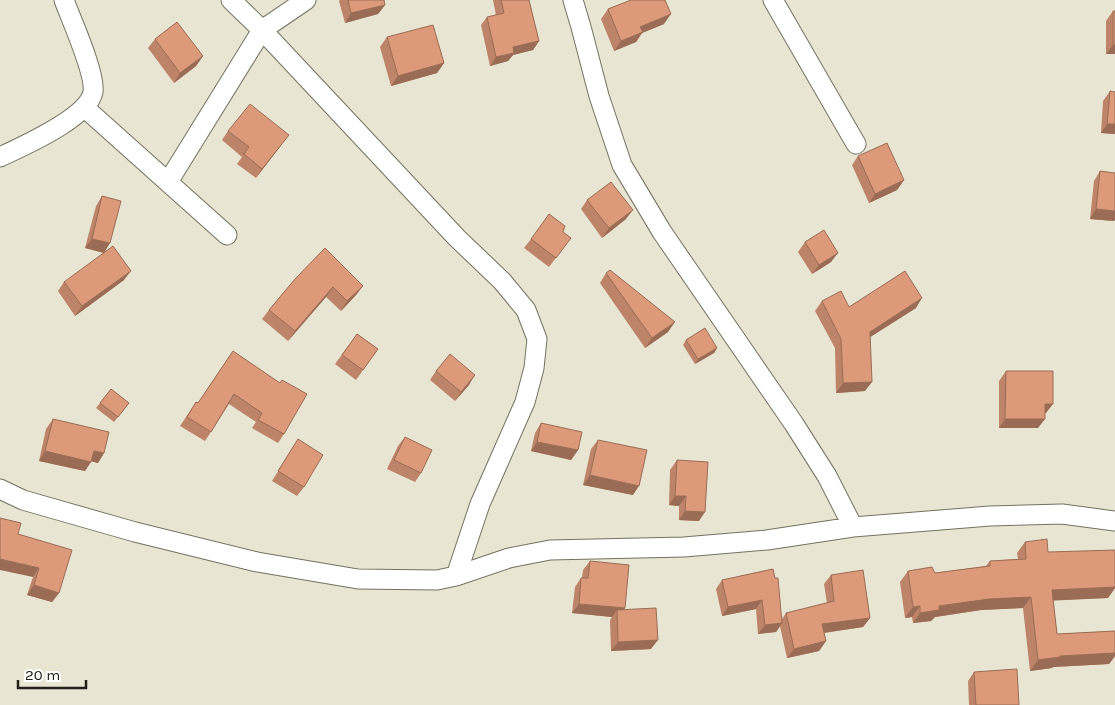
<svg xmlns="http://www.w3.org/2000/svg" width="1115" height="705" font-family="Karla,sans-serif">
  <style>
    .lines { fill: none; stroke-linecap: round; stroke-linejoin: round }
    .street-casing { stroke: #757160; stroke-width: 21 }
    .street { stroke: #fff; stroke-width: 19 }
    .wall { fill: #bd8469 }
    .shaded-wall { fill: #9a6c55 }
    .building { fill: #dc9a7a; stroke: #9a6c55 }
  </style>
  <rect width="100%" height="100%" fill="#e9e5d3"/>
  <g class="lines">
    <g class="street-casing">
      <path id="street" d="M231 0 262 30 457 238 502 281 526 310 537 339 534 368 525 402 480 504 456 576
        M573 0 581 27 599 96 622 165 662 232 794 424 827 476 853 527
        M773 0 856 144
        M85 108 227 235
        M0 157C23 146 88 118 93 92 96 74 71 19 64 0
        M168 182 262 30 306 0
        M0 489 23 500 135 532 257 562 358 579 437 580 456 576 509 558 550 550 684 547 767 540 853 527 990 516 1062 514 1115 521"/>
    </g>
    <use href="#street" class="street"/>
  </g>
  <path class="wall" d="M340 0H384L385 5 378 14 345 23 339 1Z
    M493 0H529L539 41 533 50 513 55 508 61 490 66 481 25 487 17 496 15Z
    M608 9 664 24 642 33 636 42 614 51 601 19Z
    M1113 11 1115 54H1106V21Z
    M387 37 444 63 437 73 391 86 380 47Z
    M155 39 203 56 196 66 174 83 148 48Z
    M1110 91 1115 92V134L1101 133 1103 101Z
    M228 131 282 144 256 178 237 164 242 157 222 140Z
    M858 156 904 180 897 190 869 203 852 165Z
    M1100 171 1114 221 1090 219 1094 181Z
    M102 196 104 253 85 248 96 206Z
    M587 200 626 219 602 238 581 209Z
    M563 232 571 238 549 267 524 248 531 239Z
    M805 242 831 262 812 274 798 252Z
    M606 273 668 332 645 348 600 283Z
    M295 279 363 286 356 295 341 311 326 297 288 341 262 319 269 310Z
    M124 280 75 316 58 291 64 282Z
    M822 301 849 307 916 308 870 337 865 391 836 393 835 348 815 311Z
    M357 334 378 349 356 380 335 364Z
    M686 340 717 348 714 353 695 364 683 345Z
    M233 351 284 434 278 443 252 428 256 422 229 404 205 441 180 426 196 402 198 403Z
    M436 371 469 385 455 401 430 380Z
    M1006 371 1046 413H1045L1038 428H999V381Z
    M111 389 129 403 114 422 96 408Z
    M53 419 104 453 98 463 91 461 85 471 39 461 46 429Z
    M541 423 578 450 571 460 531 451 535 433Z
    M405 437 421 473 415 482 387 469 398 446Z
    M298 439 304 487 297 496 272 481Z
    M598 440 633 495 583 485 591 449Z
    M677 460 699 521 679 520V506L669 505 670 470Z
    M18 534 59 593 52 602 27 595 33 577Z
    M1025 542 1048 552 1115 563V588L1108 598 1053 600 1057 634 1115 631V656L1109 664 1053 667 1052 668 1030 671 1023 608 981 610 935 617 931 621 913 623 912 617 905 618 900 582 908 571 935 573 986 566 990 561 1018 559 1017 553Z
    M590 561 625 608 623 610 651 649 611 651 610 620 612 617 572 613 575 587 581 578H582L583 570Z
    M773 569 782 619 786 613 827 603 824 584 831 575 870 618 863 627 824 633 826 641 819 651 787 658 780 626 776 632 758 634 756 609 722 616 716 589 722 580Z
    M974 672 1019 705H969L968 681Z"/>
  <path class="shaded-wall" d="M385 5 378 14 345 23 351 13Z
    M671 14 664 24 642 33 636 42 614 51 621 41 640 27Z
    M539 41 533 50 513 55 508 61 490 66 496 57 513 47Z
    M1113 45H1115V54H1106Z
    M203 56 196 66 174 83 180 73Z
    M444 63 437 73 391 86 398 76Z
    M1107 124H1115V134L1101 133Z
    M289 135 282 144 256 178 262 169Z
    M904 180 897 190 869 203 875 194Z
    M1096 209 1115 211V220L1114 221 1090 219Z
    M633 210 626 219 602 238 609 228Z
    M92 239 110 243 104 253 85 248Z
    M838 253 831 262 812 274 819 265Z
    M131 271 124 280 75 316 82 306Z
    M363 286 356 295 341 311 347 301Z
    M333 287 326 297 288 341 295 331Z
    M922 298 916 308 864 341 870 332Z
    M675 322 668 332 645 348 652 338Z
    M717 348 714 353 695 364 698 359Z
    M475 375 469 385 455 401 461 392Z
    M872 382 865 391 836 393 843 383Z
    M1045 404H1053L1046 413H1038Z
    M1005 419H1045L1038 428H999Z
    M537 442 578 450 571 460 531 451Z
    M45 451 91 462 85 471 39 461Z
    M94 451 104 453 98 463 87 460Z
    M590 475 639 486 633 495 583 485Z
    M675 496H686L679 506 669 505Z
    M685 511 705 512 699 521 679 520Z
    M0 559 39 568 33 577 0 570Z
    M34 585 59 593 52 602 27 595Z
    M1115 587V588L1108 598 1045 601 1052 590Z
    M1031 597 1023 608 981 610 935 617 931 621 913 623 920 613 939 606 989 599Z
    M762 600 756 609 722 616 728 607Z
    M579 604 625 608 618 618 617 610 612 617 572 613Z
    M920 606 912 617 905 618 913 607Z
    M870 618 863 627 815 634 822 624Z
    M782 623 776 632 758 634 765 625Z
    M658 640 651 649 611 651 618 642Z
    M826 641 819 651 787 658 794 649Z
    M1115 653V656L1109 664 1053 667 1052 668 1030 671 1038 660 1060 656Z"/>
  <path class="building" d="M348 0H384L385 5 351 13Z
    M501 0H529L539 41 513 47 514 53 496 57 487 17 504 13Z
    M631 0H665L671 14 640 27 643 32 621 41 608 9Z
    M1113 11H1115V45H1113Z
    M177 22 203 56 180 73 155 39Z
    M433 25 444 63 398 76 387 37Z
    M1110 91 1115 92V124H1107Z
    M250 104 289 135 262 169 244 154 249 147 228 131Z
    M887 143 904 180 875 194 858 156Z
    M1100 171 1115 173V211L1096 209Z
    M611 182 633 210 609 228 587 200Z
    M102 196 121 201 110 243 92 239Z
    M549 214 565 226 563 232 571 238 556 258 531 239Z
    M824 230 838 253 819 265 805 242Z
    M113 246 131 271 82 306 64 282Z
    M325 248 363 286 347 301 333 287 295 331 269 310 295 279Z
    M610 270 675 322 652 338 606 273Z
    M905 271 922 298 870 332 872 382 843 383 841 339 822 301 841 291 849 307Z
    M705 328 717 348 698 359 686 340Z
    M357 334 378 349 363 370 342 355Z
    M233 351 280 383 282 380 307 394 284 434 258 420 262 413 234 394 211 432 187 417 196 402 198 403Z
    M450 354 475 375 461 392 436 371Z
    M1006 371H1053V404H1045V419H1005Z
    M111 389 129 403 118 417 100 403Z
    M53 419 109 432 104 453 94 451 91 462 45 451Z
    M541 423 582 432 578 450 537 442Z
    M405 437 432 450 421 473 394 460Z
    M298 439 323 455 304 487 278 471Z
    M598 440 647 450 639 486 590 475Z
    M677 460 708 462 705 512 685 511 686 496H675Z
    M0 518 21 523 18 534 72 550 59 593 34 585 39 568 0 559Z
    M1047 539 1048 552 1115 550V587L1052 590 1057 634 1115 631V653L1060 656V657L1038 660 1031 597 989 599 939 606V610L920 613V606L913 607 908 571 932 567 935 573 990 566V561L1026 559 1025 542Z
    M590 561 629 565 625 608 579 604 581 578H588Z
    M773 569 775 578H778L782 623 765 625 762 600 728 607 722 580Z
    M863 570 870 618 822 624 826 641 794 649 786 613 834 601 831 575Z
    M656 608 658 640 618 642 617 610Z
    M1017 669 1019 705H976L974 672Z"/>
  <path d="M18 680v8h68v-8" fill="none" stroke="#212019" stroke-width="2.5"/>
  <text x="25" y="680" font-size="15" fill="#212019" stroke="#ffffff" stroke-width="4" paint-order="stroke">20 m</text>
</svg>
